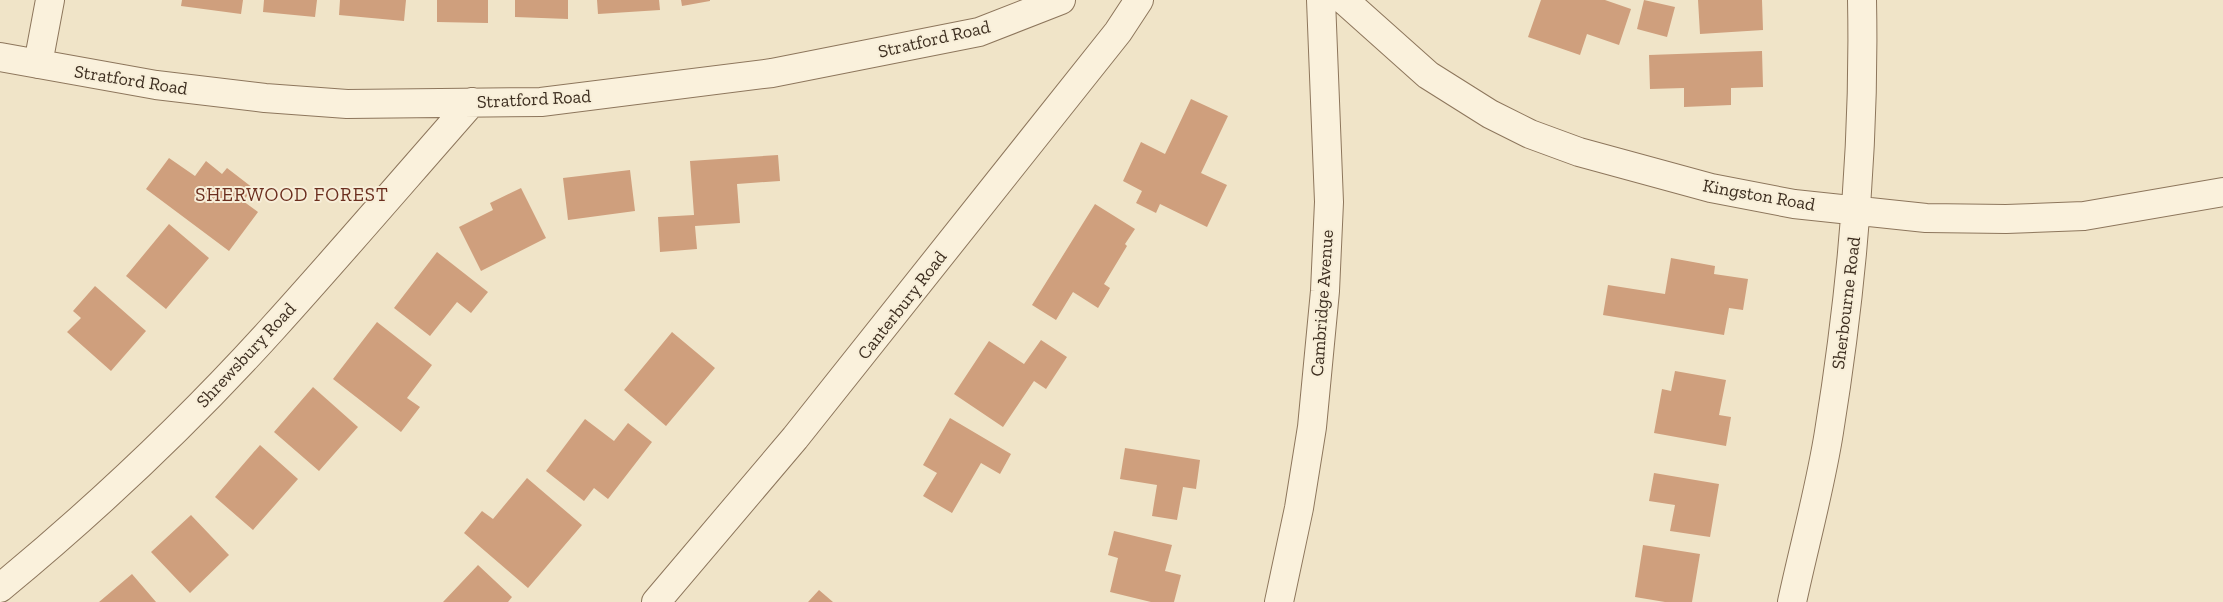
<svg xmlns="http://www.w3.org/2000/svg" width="2223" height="602" font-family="'Zilla Slab',serif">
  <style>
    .building { fill: #cf9f7d }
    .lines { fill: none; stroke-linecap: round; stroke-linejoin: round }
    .minor-casing { stroke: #8d765c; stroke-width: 30 }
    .minor { stroke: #faf1dc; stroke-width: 28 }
    .labels { text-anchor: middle; stroke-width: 4; stroke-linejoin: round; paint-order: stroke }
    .street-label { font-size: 18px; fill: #3d2e20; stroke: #f7eed8 }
    .neighbourhood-label { font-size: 19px; letter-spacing: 1px; fill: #6b2e1e; stroke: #f7eed8 }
  </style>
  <rect width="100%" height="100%" fill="#f0e4c8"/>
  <path class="building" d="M182 0H243L241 14 181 6Z
    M264 0H317L315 17 263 12Z
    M340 0H406L404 21 339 15Z
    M437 0H488V23L437 22Z
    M515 0H568V19L515 17Z
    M597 0H659L660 10 598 14Z
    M681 0H710V1L682 6Z
    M1541 0H1605L1631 9 1619 45 1587 34 1580 55 1528 37Z
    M1644 0 1675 7 1667 37 1637 29Z
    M1698 0H1762L1763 30 1700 34Z
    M1762 51 1763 87 1731 88V105L1684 107V88L1650 89 1649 55Z
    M1191 99 1228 116 1201 173 1227 185 1207 227 1160 204 1156 213 1136 203 1142 191 1123 181 1141 142 1165 154Z
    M778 155 780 181 737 184 740 223 695 226 697 249 660 252 658 217 694 215 690 161Z
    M169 158 195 176 206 161 222 174 227 168 253 188 243 201 258 212 229 251 146 189Z
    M630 170 635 211 568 220 563 178Z
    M521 188 546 238 481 271 459 227 493 210 490 203Z
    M1095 204 1135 229 1125 244 1127 246 1104 284 1110 288 1098 308 1073 292 1056 320 1032 305Z
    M169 224 209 258 166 309 126 276Z
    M437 252 488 292 471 313 457 302 430 336 394 308Z
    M1671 258 1715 266 1714 274 1748 279 1743 310 1729 308 1724 335 1603 315 1608 285 1665 294Z
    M95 286 146 331 111 371 67 332 81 318 73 311Z
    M377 322 432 365 407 398 420 407 401 432 333 379Z
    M672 332 715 368 666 426 624 390Z
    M1041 340 1067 357 1046 389 1034 381 1003 427 954 394 989 341 1024 364Z
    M1675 371 1726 380 1719 415 1731 417 1726 446 1654 433 1662 389 1671 391Z
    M313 387 358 427 319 471 274 432Z
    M950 418 1011 454 1000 474 981 463 952 513 923 496 937 473 923 465Z
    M585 419 614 441 628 423 652 442 608 499 594 488 584 501 546 471Z
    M260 445 298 479 253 530 215 497Z
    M1125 448 1200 460 1196 489 1183 487 1177 520 1152 516 1157 485 1120 479Z
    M1654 473 1719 484 1710 537 1670 531 1675 505 1649 501Z
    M527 478 582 525 528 588 464 533 482 511 493 519Z
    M191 515 229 555 190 593 151 552Z
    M1114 531 1172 545 1165 571 1181 575 1174 602H1151L1110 592 1118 558 1108 555Z
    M1643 545 1700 554 1692 602H1665L1635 597Z
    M478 565 512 597 508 602H443Z
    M132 574 156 602H99Z
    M819 590 833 602H808Z"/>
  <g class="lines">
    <g class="minor-casing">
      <path id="minor" d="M1344 0 1428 75 1490 114 1530 134 1579 152 1711 188 1794 204 1926 218 2006 219 2084 216 2223 192
        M0 57 156 85 265 98 347 104 541 102 772 73 979 32 1061 0
        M38 64 50 0
        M0 588C97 508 190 420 274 327 341 253 406 177 472 102
        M656 602 795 438 1118 32 1139 0
        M1279 602 1299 508 1312 427 1325 291 1329 202 1321 0
        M1792 602C1804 546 1820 489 1829 432 1852 289 1865 145 1862 0"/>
    </g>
    <use href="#minor" class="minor"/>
  </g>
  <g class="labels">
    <g class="street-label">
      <text transform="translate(934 39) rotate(-13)" y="6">Stratford Road</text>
      <text transform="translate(131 80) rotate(9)" y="6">Stratford Road</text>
      <text transform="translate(534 99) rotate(-3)" y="6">Stratford Road</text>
      <text transform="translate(1759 195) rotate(10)" y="6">Kingston Road</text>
      <text transform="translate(1322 303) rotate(-86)" y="6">Cambridge Avenue</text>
      <text transform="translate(1846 303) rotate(-83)" y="6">Sherbourne Road</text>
      <text transform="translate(902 305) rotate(-52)" y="6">Canterbury Road</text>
      <text transform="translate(246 355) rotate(-47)" y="6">Shrewsbury Road</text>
    </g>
    <g class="neighbourhood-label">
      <text x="292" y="201">SHERWOOD FOREST</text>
    </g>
  </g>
</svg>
